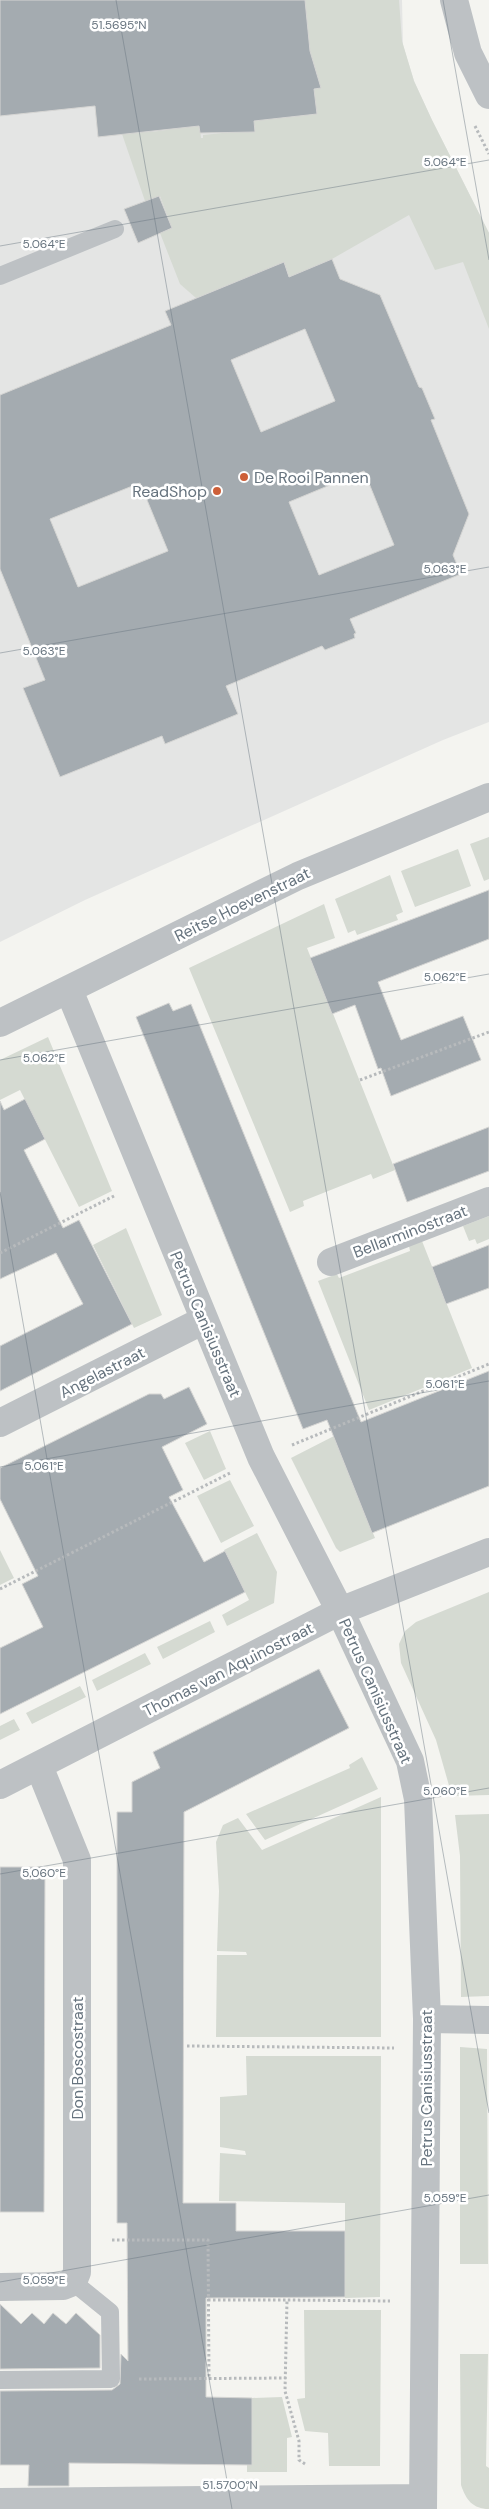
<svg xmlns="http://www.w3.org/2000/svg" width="489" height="2509" font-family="'DM Sans',sans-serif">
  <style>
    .built { fill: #e4e5e4 }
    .green { fill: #d5dad2 }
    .building { fill: #a4abb0; stroke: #d5d5d3; fill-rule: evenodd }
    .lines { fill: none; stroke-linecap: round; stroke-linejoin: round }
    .path { stroke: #b7babc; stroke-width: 3; stroke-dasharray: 2.5 2.5; stroke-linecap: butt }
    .lane { stroke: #bdc1c4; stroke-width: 18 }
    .street { stroke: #bdc1c4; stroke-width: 28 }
    .ticks { fill: none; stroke: #66737e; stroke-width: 1; stroke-opacity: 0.45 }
    .poi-dot { fill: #cd5f38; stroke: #fff; stroke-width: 2 }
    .labels { text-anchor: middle; stroke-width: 5; stroke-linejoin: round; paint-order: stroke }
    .poi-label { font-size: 16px; fill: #66737e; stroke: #fff; text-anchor: start }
    .street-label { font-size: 16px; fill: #66737e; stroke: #fff }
    .ticks-label { font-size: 12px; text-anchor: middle; fill: #66737e; stroke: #fff; stroke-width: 5; stroke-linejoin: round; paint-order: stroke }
  </style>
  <rect width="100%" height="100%" fill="#f4f4f0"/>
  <path class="built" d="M0 0H402L403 45 414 81 432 120 489 233V722L443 740 85 900 0 942Z"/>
  <path class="green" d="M305 0H399L402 41 414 81 432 120 489 233V329L463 262 435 270 409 215 332 259 289 277 284 262 196 298 180 284 160 233 172 228 160 196 145 201 121 131C147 134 174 131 199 121L201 138H203V135L252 130 254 132 251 95 269 93 272 119 317 114 314 89 321 88 310 51Z
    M489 837V879L484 881 470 844Z
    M458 849 471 886 415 907 401 871Z
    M390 875 403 912 396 915 398 920 357 935 355 930 348 933 335 899Z
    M324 904 335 938 307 948 395 1170 373 1179 371 1174 303 1201 304 1206 290 1212 189 968Z
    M48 1037 112 1191 79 1207 20 1090 0 1100V1060Z
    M489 1216V1239L477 1244 475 1239 469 1241 463 1226Z
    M126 1228 162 1315 134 1328 93 1245Z
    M422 1241 472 1368 369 1410 318 1281 337 1274 339 1278 410 1251 409 1246Z
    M210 1431 226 1469 204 1480 185 1443Z
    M334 1436 375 1538 340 1552 336 1548 291 1458Z
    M230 1480 254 1526 221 1543 197 1496Z
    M257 1533 277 1572 274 1603 227 1626 222 1615 249 1600 224 1550Z
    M0 1550 14 1578 0 1585Z
    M489 1592V1795L452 1796 436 1740 401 1663 399 1644 405 1631 416 1622Z
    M210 1621 215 1632 163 1659 157 1647Z
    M145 1653 151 1664 97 1691 92 1680Z
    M80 1686 86 1697 32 1724 26 1713Z
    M14 1719 20 1730 0 1740V1726Z
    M362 1757 378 1789 265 1840 246 1814 350 1768 349 1765Z
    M381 1797V2037H216L217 1955H247L246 1952 217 1951 219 1891 216 1842 223 1825 238 1818 262 1850Z
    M489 1814V1996L461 1997 460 1856 455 1815Z
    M460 2047 487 2049 488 2264H460Z
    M246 2056H381L380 2297 345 2298V2203L219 2201 220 2153 246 2155 245 2151 220 2147V2097L247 2095Z
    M304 2310H381L380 2466H329L328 2433 305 2431 297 2399 305 2398Z
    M460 2354H488L486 2466 489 2468V2509C473 2509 466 2500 461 2485Z
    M282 2397 292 2437 287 2438V2472H247V2464H252V2398Z"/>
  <path class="building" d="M0 0H305L310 51 321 88 314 89 317 114 254 121 255 132 200 133 199 126 98 137 95 106 0 116Z
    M159 196 172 228 138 243 124 209Z
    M332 259 340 279 380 295 419 387 422 388 435 419 431 420 469 514 453 555 461 574 350 619 356 633 354 634 355 638 325 650 322 646 226 686 238 714 165 744 162 736 60 777 23 688 45 680 0 569V395L171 325 165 311 284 262 289 277ZM305 329 335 401 261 432 231 360ZM364 471 394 545 319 575 289 502ZM140 483 168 551 78 587 50 519Z
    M489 890V939L378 982 401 1040 463 1016 481 1060 391 1096 381 1068 378 1069 355 1005 332 1014 310 958Z
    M169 1003 173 1011 191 1004 361 1422 489 1371V1486L372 1533 327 1420 303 1429 136 1017Z
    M25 1099 45 1139 24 1150 63 1228 79 1220 132 1324 0 1391V1346L83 1304 56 1253 0 1279V1101L4 1110Z
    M489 1127V1171L407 1202 393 1164Z
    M489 1245V1288L446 1304 432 1267Z
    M189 1387 207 1424 162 1447 183 1490 169 1497 204 1562 225 1551 245 1592 0 1714V1648L43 1627 22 1584 38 1576 0 1499V1468L149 1394H161L164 1399Z
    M319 1669 349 1728 184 1812 183 2203H236V2231H345V2297L206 2298V2397L252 2398V2465L69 2463V2486H28L29 2465H0V2391L112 2390 120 2384 121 2354 128 2361 127 2223H117V1812H132V1782L160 1768 153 1752Z
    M0 1867H45L44 2212H0Z
    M0 2304 21 2324 32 2313 44 2324 53 2313 66 2324 76 2313 100 2335V2368L0 2369Z"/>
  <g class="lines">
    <path class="path" d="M475 126 489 154
      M360 1080 489 1032
      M0 1253 116 1195
      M292 1445 489 1364
      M0 1589 232 1472
      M187 2046 394 2048
      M112 2240H208L209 2378
      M208 2300H287
      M139 2379 286 2378
      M305 2464 299 2460V2441L285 2391 287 2300 390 2301"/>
    <path class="lane" d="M0 276 115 229
      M0 2380 111 2379 110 2312 73 2282"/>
    <path class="street" d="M454 0 468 53 489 95
      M69 990 261 1457 340 1611 410 1761 418 1799 427 2019 423 2509
      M0 1023 298 876 489 797
      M331 1262 489 1201
      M0 1423 204 1320
      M0 1785 340 1611 489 1552
      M427 2019 489 2020
      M0 2287 63 2286 73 2282 77 2272V1860L39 1766
      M0 2502 423 2498"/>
  </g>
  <path class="ticks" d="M116 0 489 2113M443 0 489 260M0 246 489 160M0 653 489 567M0 1060 489 974M0 1192 232 2509M0 1467 489 1381M0 1874 489 1788M0 2282 489 2195"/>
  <g class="poi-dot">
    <circle cx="244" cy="477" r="5"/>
    <circle cx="217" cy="491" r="5"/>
  </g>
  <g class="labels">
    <g class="poi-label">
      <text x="254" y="483">De Rooi Pannen</text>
      <text x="207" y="497" text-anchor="end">ReadShop</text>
    </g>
    <g class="street-label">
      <text transform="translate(242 904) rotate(-26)" y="6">Reitse Hoevenstraat</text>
      <text transform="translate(410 1231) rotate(-21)" y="6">Bellarminostraat</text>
      <text transform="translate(206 1324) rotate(67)" y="6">Petrus Canisiusstraat</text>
      <text transform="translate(102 1372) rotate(-27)" y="6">Angelastraat</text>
      <text transform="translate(228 1669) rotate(-27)" y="6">Thomas van Aquinostraat</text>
      <text transform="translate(376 1691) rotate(66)" y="6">Petrus Canisiusstraat</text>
      <text transform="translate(77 2058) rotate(-90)" y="6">Don Boscostraat</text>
      <text transform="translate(426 2088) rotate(-90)" y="6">Petrus Canisiusstraat</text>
    </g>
  </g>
  <g class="ticks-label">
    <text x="119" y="29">51.5695°N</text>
    <text x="445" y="166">5.064°E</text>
    <text x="44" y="248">5.064°E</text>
    <text x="445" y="573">5.063°E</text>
    <text x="44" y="655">5.063°E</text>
    <text x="445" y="981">5.062°E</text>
    <text x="44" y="1062">5.062°E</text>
    <text x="445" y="1388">5.061°E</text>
    <text x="44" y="1470">5.061°E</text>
    <text x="445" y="1795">5.060°E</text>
    <text x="44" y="1877">5.060°E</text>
    <text x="445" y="2202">5.059°E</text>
    <text x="44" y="2284">5.059°E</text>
    <text x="230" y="2489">51.5700°N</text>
  </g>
</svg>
